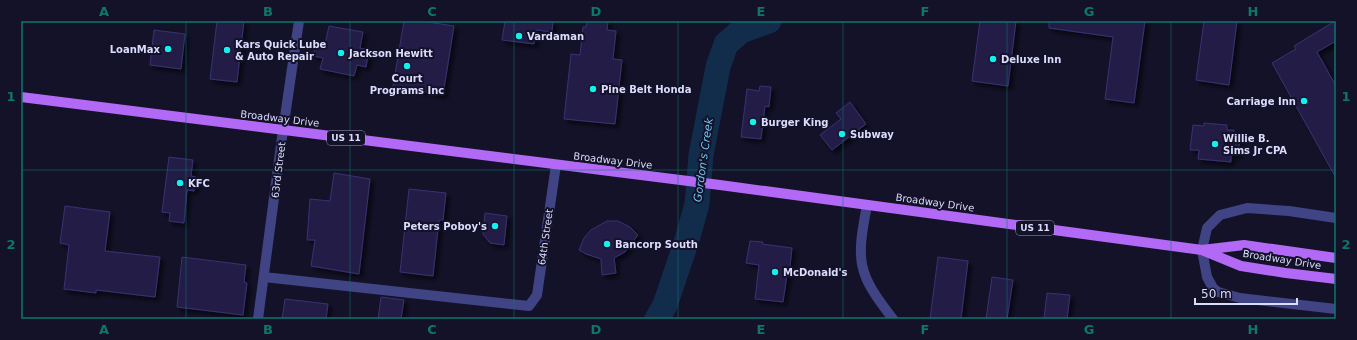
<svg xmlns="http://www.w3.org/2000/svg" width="1357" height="340" font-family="'DejaVu Sans',sans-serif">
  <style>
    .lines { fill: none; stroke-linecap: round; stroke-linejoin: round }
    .river { stroke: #122d4b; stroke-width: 25 }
    .building { fill: #231f47; stroke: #383272; filter: url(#shadow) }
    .minor { stroke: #404484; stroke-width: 10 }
    .major { stroke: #b269f6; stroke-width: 10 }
    .grid { fill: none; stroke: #0f766e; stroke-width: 1; stroke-opacity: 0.55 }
    .poi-dot { fill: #13f0f0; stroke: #131228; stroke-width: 1.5 }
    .labels { text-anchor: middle; stroke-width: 4; stroke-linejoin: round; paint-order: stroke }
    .shield { fill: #131228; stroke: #9f9fbd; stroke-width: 1 }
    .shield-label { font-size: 9px; font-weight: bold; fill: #dbdbfd }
    .poi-label { font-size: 10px; font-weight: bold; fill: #dbdbfd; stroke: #131228; text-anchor: start }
    .street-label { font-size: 10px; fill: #dbdbfd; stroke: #131228 }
    .water-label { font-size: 11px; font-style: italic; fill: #6fc6f6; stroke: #131228 }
    .neatline { fill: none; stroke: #0f766e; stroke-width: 1.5 }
    .grid-label { font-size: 13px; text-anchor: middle; font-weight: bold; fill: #0f766e }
  </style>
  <defs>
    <filter id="shadow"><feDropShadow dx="3.5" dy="3.5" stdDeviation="2" flood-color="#0009"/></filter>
  </defs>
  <rect width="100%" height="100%" fill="#131228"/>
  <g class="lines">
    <path class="river" d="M657 319 665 305 687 240 697 204 701 155 718 67 726 44 741 31 769 21"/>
  </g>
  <path class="building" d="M217 21H244L237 82 210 79Z
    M404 21H421L454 26 443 95 393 86Z
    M505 21H553L552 32 536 30 534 44 502 40Z
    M587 21H608L607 30 616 31 613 59 622 60 615 124 564 119 571 54 580 55 583 27H586Z
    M980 21H1016L1008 86 972 81Z
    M1049 21H1145L1134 103 1105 99 1113 37 1049 28Z
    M1204 21H1237L1229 85 1196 80Z
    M1335 21H1336V41L1317 52 1336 86V178L1272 63 1296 49 1294 46Z
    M329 26 363 32 360 48 369 50 366 67 357 65 354 76 320 69 323 58 313 56 316 42 325 44Z
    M154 30 185 34 181 69 150 65Z
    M760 86 771 87 769 107 765 106 761 139 741 137 747 89 759 91Z
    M850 102 866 124 832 150 820 135 841 119 836 113Z
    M1204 123 1227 125V130H1234L1233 139H1240L1238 155 1231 154V162L1198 159 1199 150H1190L1193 125 1204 126Z
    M169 157 193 160 191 176 196 177 194 191 187 190 184 223 169 221 170 213 162 212Z
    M334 173 370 179 359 274 311 266 315 240H307L310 199 330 201Z
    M409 189 446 193 443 220H439L433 276 400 272Z
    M65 206 110 212 105 251 160 257 155 297 96 290V293L64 289 69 245 60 243Z
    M485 213 507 216 504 245 490 243 483 234Z
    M607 221H618L630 227 638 235 625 252 614 258 616 273 602 275 601 259 586 254 579 250 584 238 591 230Z
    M750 241 763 242 762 244 792 248 789 276 787 275 783 302 755 299 759 265 746 263Z
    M182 257 246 265 244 282 247 283 243 315 177 307Z
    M938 257 968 261 961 319H930Z
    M992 277 1013 280 1007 319H986Z
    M1047 293 1070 295 1067 319H1044Z
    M381 297 404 300 401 319H378Z
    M285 299 328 304 326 319H282Z"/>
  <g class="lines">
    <path class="minor" d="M867 205C856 262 857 273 893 319
      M1336 218 1289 211 1247 208 1220 215 1207 228 1202 250 1207 277 1213 288 1218 292 1240 298 1336 309
      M264 277 529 306 537 295 556 165
      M258 319 283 130 299 21"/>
    <path class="major" d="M21 97 720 185 1202 250 1241 266 1286 273 1336 279
      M1202 250 1244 245 1336 258"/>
  </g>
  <path class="grid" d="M186 21V319M350 21V319M514 21V319M678 21V319M843 21V319M1007 21V319M1171 21V319M21 170H1336"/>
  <g class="poi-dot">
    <circle cx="519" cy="36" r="4"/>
    <circle cx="168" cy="49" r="4"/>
    <circle cx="227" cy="50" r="4"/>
    <circle cx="341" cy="53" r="4"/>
    <circle cx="993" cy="59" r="4"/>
    <circle cx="407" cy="66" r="4"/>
    <circle cx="593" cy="89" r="4"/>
    <circle cx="1304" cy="101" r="4"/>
    <circle cx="753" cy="122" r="4"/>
    <circle cx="842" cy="134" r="4"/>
    <circle cx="1215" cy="144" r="4"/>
    <circle cx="180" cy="183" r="4"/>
    <circle cx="495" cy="226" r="4"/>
    <circle cx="607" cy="244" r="4"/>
    <circle cx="775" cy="272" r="4"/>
  </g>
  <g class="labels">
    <g class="shield">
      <rect x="327" y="131" width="38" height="14" rx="3"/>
      <rect x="1016" y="221" width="38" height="14" rx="3"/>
    </g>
    <g class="shield-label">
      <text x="346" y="141">US 11</text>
      <text x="1035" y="231">US 11</text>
    </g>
    <g class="poi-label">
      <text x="527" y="40">Vardaman</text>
      <text x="235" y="48">Kars Quick Lube<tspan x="235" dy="12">&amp; Auto Repair</tspan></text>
      <text x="160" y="53" text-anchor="end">LoanMax</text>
      <text x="349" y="57">Jackson Hewitt</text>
      <text x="1001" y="63">Deluxe Inn</text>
      <text x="407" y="82" text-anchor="middle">Court<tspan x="407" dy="12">Programs Inc</tspan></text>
      <text x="601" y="93">Pine Belt Honda</text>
      <text x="1296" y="105" text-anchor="end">Carriage Inn</text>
      <text x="761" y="126">Burger King</text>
      <text x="850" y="138">Subway</text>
      <text x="1223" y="142">Willie B.<tspan x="1223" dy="12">Sims Jr CPA</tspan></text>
      <text x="188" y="187">KFC</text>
      <text x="487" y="230" text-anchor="end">Peters Poboy's</text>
      <text x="615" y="248">Bancorp South</text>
      <text x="783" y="276">McDonald's</text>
    </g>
    <g class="street-label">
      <text transform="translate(280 118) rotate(7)" y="4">Broadway Drive</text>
      <text transform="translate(613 160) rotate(7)" y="4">Broadway Drive</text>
      <text transform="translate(278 170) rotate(-83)" y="4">63rd Street</text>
      <text transform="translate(935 202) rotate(8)" y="4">Broadway Drive</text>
      <text transform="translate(545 237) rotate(-82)" y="4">64th Street</text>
      <text transform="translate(1282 259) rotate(9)" y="4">Broadway Drive</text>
    </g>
    <g class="water-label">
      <text transform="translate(703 160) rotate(-82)" y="4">Gordon's Creek</text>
    </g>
  </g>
  <rect width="1357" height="340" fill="none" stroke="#131228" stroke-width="44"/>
  <path d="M1195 298v6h102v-6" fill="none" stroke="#dbdbfd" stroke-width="2"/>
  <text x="1201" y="298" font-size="12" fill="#dbdbfd" stroke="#131228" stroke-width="3" paint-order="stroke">50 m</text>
  <rect x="22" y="22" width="1313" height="296" class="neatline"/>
  <g class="grid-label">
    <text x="104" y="16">A</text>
    <text x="268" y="16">B</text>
    <text x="432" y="16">C</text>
    <text x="596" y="16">D</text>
    <text x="761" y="16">E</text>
    <text x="925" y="16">F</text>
    <text x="1089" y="16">G</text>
    <text x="1253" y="16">H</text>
    <text x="11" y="101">1</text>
    <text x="1346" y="101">1</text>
    <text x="11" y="249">2</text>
    <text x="1346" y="249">2</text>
    <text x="104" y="334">A</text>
    <text x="268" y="334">B</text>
    <text x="432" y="334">C</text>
    <text x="596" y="334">D</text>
    <text x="761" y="334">E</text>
    <text x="925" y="334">F</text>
    <text x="1089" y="334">G</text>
    <text x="1253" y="334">H</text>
  </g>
</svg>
